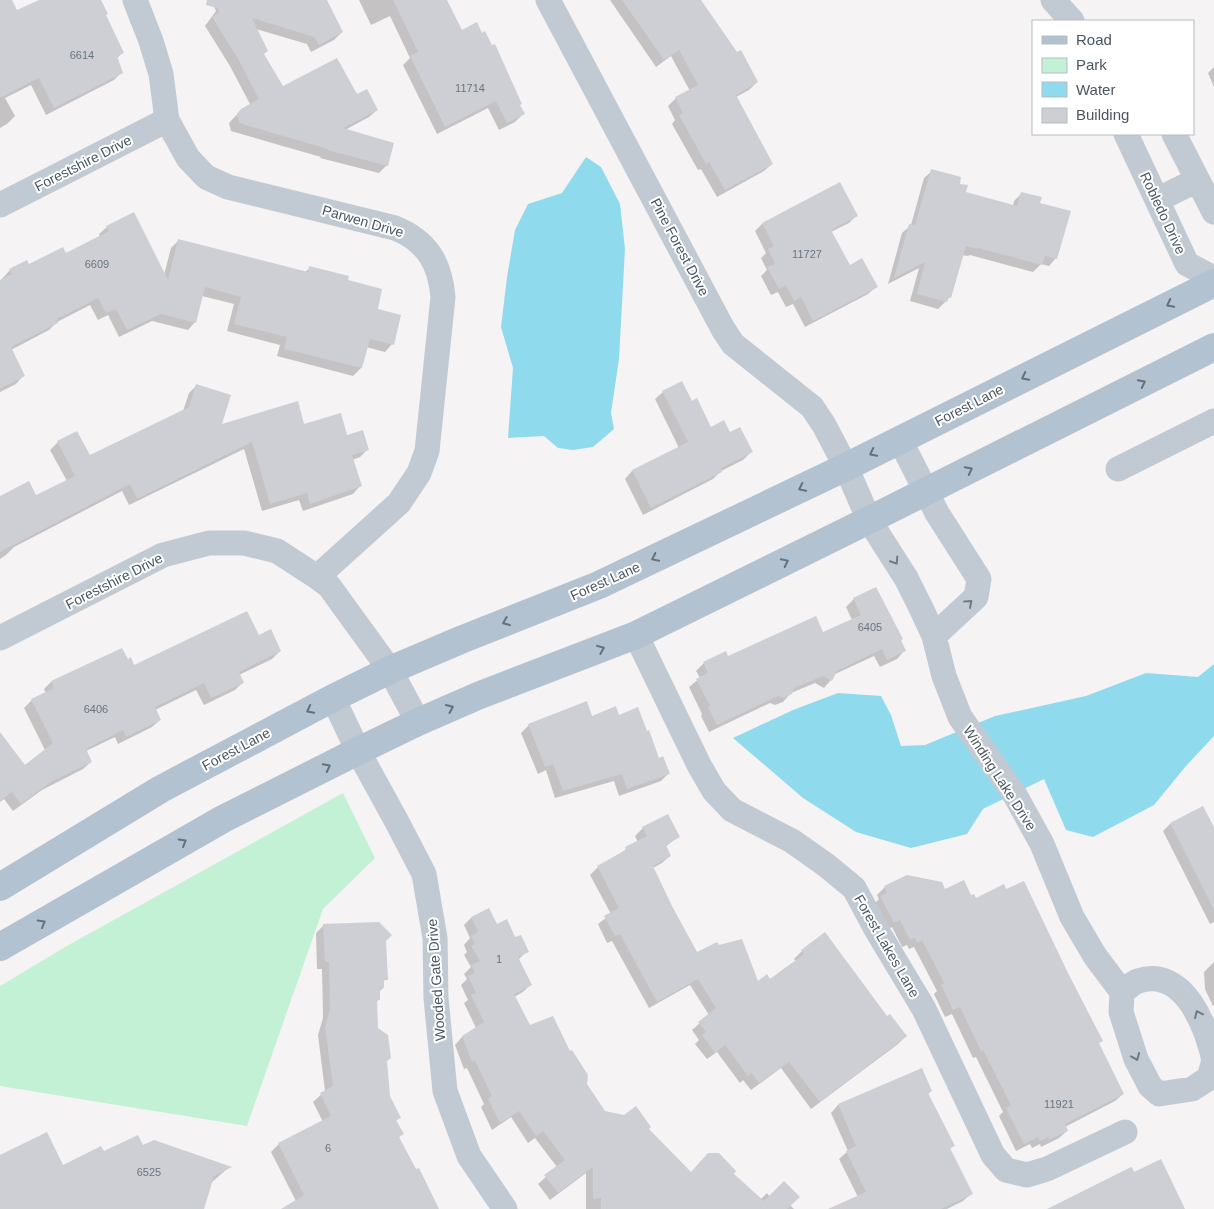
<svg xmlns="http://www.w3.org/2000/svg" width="1214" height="1209" font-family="Helvetica,sans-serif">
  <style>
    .green { fill: #c3f1d5 }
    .water { fill: #90daee }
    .shadow { fill: #0003 }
    .building { fill: #cdcfd5 }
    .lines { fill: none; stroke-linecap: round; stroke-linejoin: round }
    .minor { stroke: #c1cad2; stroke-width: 25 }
    .major { stroke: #b3c2d1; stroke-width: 28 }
    .oneway { stroke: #64717d }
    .oneway2 { stroke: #6e7983 }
    .labels { text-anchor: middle; stroke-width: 4; stroke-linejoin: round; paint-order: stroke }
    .number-label { font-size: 11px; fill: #6b747e }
    .street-label { font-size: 14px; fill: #4a5661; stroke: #fff }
  </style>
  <rect width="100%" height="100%" fill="#f5f3f3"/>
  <path class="green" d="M343 793 375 858 323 909 247 1126 0 1086V986L65 947Z"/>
  <path class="water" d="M586 157 601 167 620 204 625 249 619 359 611 413 614 429 593 447 573 450 558 448 544 436 508 438 513 368 501 327 507 277 515 230 528 204 562 193Z
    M1214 664V736L1186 766 1154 805 1093 837 1066 830 1044 779 983 809 967 834 911 848 856 832 803 798 733 738 793 710 838 693 881 696 891 715 901 746 925 745 995 716 1086 696 1146 673 1198 677Z"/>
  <path class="shadow" d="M11 0 17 12 46 0H100L105 16 123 52 117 58 122 72 114 80 46 115 31 85 5 98 15 116 7 124 0 128V5Z
    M211 0H325L342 32 334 40 311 52 307 44 256 29 263 55 283 88 356 96 377 110 369 117 345 130 387 165 379 173 320 158 321 157 231 131 229 123 241 110 250 104 230 66 205 26 216 11Z
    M359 0H446L461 31 519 105 523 114 515 122 499 130 488 108 437 134 403 65 410 58 390 16 371 25Z
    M610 0H700L757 82 749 90 736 97 772 164 764 171 717 197 701 169 698 170 672 124 675 120 668 106 676 98 690 91 671 56 656 67Z
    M1214 67V87L1208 73Z
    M932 171 958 185 964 193 1013 206 1014 201 1022 193 1039 204 1056 258 1049 266 1041 264 1033 272 970 255 968 256 962 255 950 297 938 309 910 301 919 268 888 284 902 233 911 225 924 178Z
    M857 215 849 223 831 232 849 266 876 287 868 294 805 327 793 304 786 307 778 292 771 295 761 276 767 270 761 258 766 253 755 231 762 224Z
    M107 227 164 275 171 248 179 240 305 272 310 268 346 281 376 310 392 344 385 352 366 347 361 368 353 376 277 356 280 345 227 331 234 304 202 296 195 322 188 330 152 321 119 337 108 315 98 320 90 305 57 322 49 330 11 350 23 376 16 384 0 392V281L10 270 65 255 100 237 99 234Z
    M197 385 220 426H303L346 436 367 450 360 457 352 460 360 486 353 494 303 511 299 500 262 511 244 449 129 505 122 491 14 547 6 555 0 559V497H36L67 481 50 450 58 442 89 457 183 411 189 393Z
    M663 392 691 403 711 428 729 434 751 452 743 460 721 471 713 479 643 515 625 479 632 471 679 448 655 399Z
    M854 599 900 641 904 651 897 659 880 667 874 656 833 675 831 680 824 688 815 683 791 693 783 702 775 705 770 703 709 732 701 716 702 714 689 687 700 678 696 671 704 663 823 634 852 620 846 607Z
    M258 637 280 651 272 659 239 675 243 682 235 690 204 705 196 690 155 710 160 720 152 727 118 744 115 737 86 751 91 762 83 769 42 790 13 811 4 799 0 802V734L24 766 45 750 24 708 32 700 46 694 44 689 51 682 127 661 134 667Z
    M592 717H618L658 759 669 773 661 781 619 796 614 781 555 798 546 770 538 774 521 733 529 725Z
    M1170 824 1214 831V922L1210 924 1163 831Z
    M643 828 678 837 665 847 670 856 662 863 653 868 671 907 697 953 758 983 770 981 796 961 794 959 802 951 825 934 887 1018 906 1036 898 1044 811 1109 781 1068 751 1090 743 1080 740 1083 717 1052 707 1059 695 1044 699 1040 692 1030 709 1015 690 985 649 1008 612 941 607 943 598 924 611 914 590 875 598 867 638 842 635 836Z
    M885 887 945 891 970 897 1098 1044 1123 1094 1115 1101 1065 1127 1067 1131 1059 1138 1041 1147 1040 1144 1032 1148 1030 1144 1016 1151 999 1116 1003 1112 976 1057 973 1058 952 1014 945 1017 934 994 937 991 914 947 909 949 907 945 902 947 892 927 886 930 873 905 879 899 877 895Z
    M471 918 497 926 515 939 527 951 518 960 530 985 523 992 514 997 530 1027 586 1084 604 1112 647 1129 690 1174H732L760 1200 767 1193 770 1197 790 1205 794 1209H586V1173L550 1200 538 1184 557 1167 535 1138 528 1143 511 1117 492 1130 481 1107 484 1104 467 1068 464 1069 455 1045 462 1037 476 1028 464 1003 468 1000 461 985 467 979 464 974 471 967 464 955 467 952 464 945 470 938 464 925Z
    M324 925 385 941 386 979 382 983 383 988 379 992V999L376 1003 377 1028 386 1062 389 1097 399 1118 396 1121 402 1134 398 1138 437 1209H288L296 1201 271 1152 279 1144 323 1122 313 1102 325 1091 318 1035 323 1018 322 969H317L316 933Z
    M1214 962V1005L1213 1006 1205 989 1204 972Z
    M921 1069 931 1091 928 1094 953 1146 949 1150 971 1194 963 1201 947 1209H849L858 1197 839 1159 848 1151 831 1113 838 1105Z
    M142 1146 229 1167 210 1184 203 1209H0V1156L63 1166 103 1153Z"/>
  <path class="building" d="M0 0H12L17 10 39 0H101L108 14 106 15 124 53 117 56 123 73 54 108 39 78 0 98Z
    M207 0H327L343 32 319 45 314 37 252 18 268 51 264 54 283 86 337 58 357 94 367 89 378 110 343 128 394 143 388 166 327 150 328 149 239 123 237 114 241 109 259 99 238 59 212 17 219 13 218 8 206 5Z
    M393 0H447L462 30 477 22 482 33 485 31 492 45 495 44 522 104 520 105 525 114 507 123 496 101 445 127 410 56 418 52Z
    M622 0H701L737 52 741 50 758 82 736 95 773 164 725 190 709 162 706 164 679 115 683 113 675 97 698 85 679 50 664 60Z
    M931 169 961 177 960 184 968 185 966 192 1017 206 1021 192 1042 197 1040 203 1071 211 1057 259 1045 256 1042 265 978 248 977 249 966 246 951 298 949 297 947 302 917 294 925 262 894 278 909 224 915 225Z
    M840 182 858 216 831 230 850 265 862 258 878 287 813 321 801 297 794 301 786 285 779 289 767 267 775 264 768 249 774 246 762 223Z
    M134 212 168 280 178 239 308 272 309 266 349 276 348 280 382 289 378 309 401 315 394 345 370 339 362 368 284 349 287 337 234 324 241 297 205 287 196 323 161 314 127 330 116 309 106 313 98 298 57 319 58 323 11 347 25 376 0 389V280L12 274 9 269 27 260 29 264 63 247 66 253 109 231 106 226Z
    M682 381 692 401 697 398 711 427 724 420 730 432 740 427 753 452 721 468 722 472 651 508 632 470 688 442 662 391Z
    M196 384 231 395 222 424 298 401 304 424 341 413 347 435 363 430 369 450 352 455 362 486 310 504 307 493 270 504 252 442 137 499 130 484 0 552V496L29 481 36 495 75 476 57 441 77 431 90 455 189 407Z
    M876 587 903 639 901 640 906 651 887 660 882 649 837 671 832 681 823 676 794 688 792 694 784 698 778 696 717 725 708 707 710 706 696 679 708 673 703 662 726 651 728 656 816 616 823 632 861 615 853 598Z
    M247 611 259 635 271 629 281 651 239 672 244 683 211 698 204 683 155 707 161 720 126 737 123 730 86 749 92 762 51 782 21 804 12 792 0 801V732L25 765 53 743 31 699 54 688 51 681 122 648 128 659 131 657 134 665Z
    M587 701 592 716 616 706 619 715 638 707 647 731 649 730 659 758 663 756 670 774 627 789 622 774 563 791 553 764 545 767 528 724Z
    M1203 806 1214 827V910L1170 823Z
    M668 814 680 837 666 845 671 856 653 866 672 906 697 952 717 942 719 945 742 939 758 981 767 974 770 979 804 954 801 950 825 932 887 1016 890 1014 907 1036 820 1102 789 1062 759 1083 752 1073 748 1076 725 1045 715 1053 702 1035 706 1032 698 1022 716 1008 698 979 657 1002 620 934 615 936 604 916 619 908 597 866 626 850 625 847 647 836 642 827Z
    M907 875 942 882 945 889 964 880 971 895 974 894 976 898 1004 884 1006 889 1024 881 1068 973 1103 1041 1099 1043 1124 1094 1065 1124 1068 1131 1049 1140 1048 1137 1040 1141 1038 1137 1024 1144 1006 1108 1011 1105 983 1050 981 1051 960 1007 953 1010 941 985 944 983 922 940 917 943 915 938 910 940 900 920 894 923 880 896 887 893 884 886Z
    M489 908 497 924 507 919 515 937 521 935 529 952 518 957 532 985 514 994 530 1025 553 1016 570 1051 572 1050 588 1075 587 1084 605 1111 624 1115 636 1106 651 1127 649 1129 691 1172 708 1153H719L736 1171 734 1174 764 1201 784 1181 800 1197 787 1209H601V1198L593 1199V1167L558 1193 544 1175 565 1160 543 1131 536 1136 519 1111 500 1123 488 1099 492 1096 475 1061 472 1062 462 1036 484 1022 471 995 476 993 468 976 475 973 471 965 480 961 471 946 475 944 471 936 478 932 471 917Z
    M379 922 392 935 386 941 388 980H384V988H380V1000H377L378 1028 388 1035 391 1058 387 1061 390 1096 401 1118 396 1120 404 1134 399 1137 416 1169 419 1168 439 1209H281L304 1195 278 1143 331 1116 320 1093 333 1086 325 1027 330 1009 329 962H325L323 924Z
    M922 1068 932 1091 928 1093 955 1146 950 1148 973 1194 941 1209H828L866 1192 846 1151 856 1146 838 1104Z
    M47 1132 63 1165 101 1146 104 1151 138 1135 143 1145 154 1140 232 1167 214 1176 204 1209H0V1155Z
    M1161 1159 1185 1209H1047L1129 1168 1132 1167 1134 1172Z"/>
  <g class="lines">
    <path class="minor" d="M135 0 151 41 161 74 167 120 188 158 206 177 228 187 395 228C427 241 440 263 443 297L427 451 419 473 399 503 317 577
      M548 0 723 329 733 344 812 407 824 425 846 467 869 520 906 578 921 608 934 636 944 676 960 717 1015 795 1042 844 1072 917 1095 956 1122 992
      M1053 0 1072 21
      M1126 134 1187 264 1214 278
      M1174 134 1214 212
      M1157 200 1197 180
      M0 205 167 120
      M900 440 937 513 979 579 976 597 934 636
      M1118 469 1214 421
      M636 635 699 765 714 791 732 810 792 841 826 865 854 888 876 929 924 1009 993 1155 1006 1170 1027 1175 1047 1169 1125 1132
      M0 638 163 555 209 543H244L277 551 317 577 329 586 390 670 418 722
      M333 698 358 751 397 822 424 874 435 938 436 998 445 1091 469 1156 505 1209
      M1214 1060C1206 1026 1184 966 1138 981 1132 983 1127 989 1122 992L1121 1012 1136 1059 1150 1086 1159 1094 1192 1089 1209 1078 1214 1060"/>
    <path class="major" d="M0 887 161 789 333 698 390 670 463 639 599 585 846 467 1214 283
      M0 947 223 819 358 751 418 722 480 695 636 635 869 520 1214 347"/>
  </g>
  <defs><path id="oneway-chevron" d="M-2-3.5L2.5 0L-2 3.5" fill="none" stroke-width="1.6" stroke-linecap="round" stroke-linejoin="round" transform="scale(1.25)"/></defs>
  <g class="oneway">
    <use href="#oneway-chevron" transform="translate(1170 304) rotate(153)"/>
    <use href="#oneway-chevron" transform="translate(1025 377) rotate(153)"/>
    <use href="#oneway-chevron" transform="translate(1142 383) rotate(-27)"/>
    <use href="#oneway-chevron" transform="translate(873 453) rotate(153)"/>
    <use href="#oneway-chevron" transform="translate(969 470) rotate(-27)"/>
    <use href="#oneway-chevron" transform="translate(802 488) rotate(154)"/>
    <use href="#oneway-chevron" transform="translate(655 558) rotate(154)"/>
    <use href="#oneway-chevron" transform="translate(785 562) rotate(-26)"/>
    <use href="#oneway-chevron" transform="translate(506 622) rotate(158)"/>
    <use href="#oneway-chevron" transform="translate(601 649) rotate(-22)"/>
    <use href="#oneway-chevron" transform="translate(450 708) rotate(-24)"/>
    <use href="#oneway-chevron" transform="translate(310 710) rotate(152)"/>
    <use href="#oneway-chevron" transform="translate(327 767) rotate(-27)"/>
    <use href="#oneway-chevron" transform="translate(183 842) rotate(-30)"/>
    <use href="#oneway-chevron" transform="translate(42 923) rotate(-30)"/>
  </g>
  <g class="oneway2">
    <use href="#oneway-chevron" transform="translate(895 561) rotate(57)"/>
    <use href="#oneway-chevron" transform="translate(969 603) rotate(-42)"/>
    <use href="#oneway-chevron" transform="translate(1198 1014) rotate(-115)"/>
    <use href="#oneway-chevron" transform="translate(1136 1057) rotate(68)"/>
  </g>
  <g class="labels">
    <g class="number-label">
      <text x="82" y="59">6614</text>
      <text x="470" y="92">11714</text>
      <text x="807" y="258">11727</text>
      <text x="97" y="268">6609</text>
      <text x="870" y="631">6405</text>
      <text x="96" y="713">6406</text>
      <text x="499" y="963">1</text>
      <text x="1059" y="1108">11921</text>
      <text x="328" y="1152">6</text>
      <text x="149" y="1176">6525</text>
    </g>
    <g class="street-label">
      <text transform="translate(83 163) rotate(-27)" y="5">Forestshire Drive</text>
      <text transform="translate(1163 213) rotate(65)" y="5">Robledo Drive</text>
      <text transform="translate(363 221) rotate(16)" y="5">Parwen Drive</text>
      <text transform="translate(680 247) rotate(62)" y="5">Pine Forest Drive</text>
      <text transform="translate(969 405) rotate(-27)" y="5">Forest Lane</text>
      <text transform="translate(114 581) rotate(-27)" y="5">Forestshire Drive</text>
      <text transform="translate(605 581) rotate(-24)" y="5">Forest Lane</text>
      <text transform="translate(236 749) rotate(-28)" y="5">Forest Lane</text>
      <text transform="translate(1000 778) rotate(57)" y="5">Winding Lake Drive</text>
      <text transform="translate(887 946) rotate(60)" y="5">Forest Lakes Lane</text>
      <text transform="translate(436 980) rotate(-94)" y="5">Wooded Gate Drive</text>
    </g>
  </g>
  <rect x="1032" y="20" width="162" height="115" fill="#ffffff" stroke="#b7bbc0"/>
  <rect x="1042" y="36" width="25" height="8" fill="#b3c2d1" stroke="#b7bbc0"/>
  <text x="1076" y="45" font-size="15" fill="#4a5661">Road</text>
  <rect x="1042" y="58" width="25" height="15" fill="#c3f1d5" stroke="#b7bbc0"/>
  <text x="1076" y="70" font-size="15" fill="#4a5661">Park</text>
  <rect x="1042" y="82" width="25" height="15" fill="#90daee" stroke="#b7bbc0"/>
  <text x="1076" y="95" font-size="15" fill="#4a5661">Water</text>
  <rect x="1042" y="108" width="25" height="15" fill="#cdcfd5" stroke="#b7bbc0"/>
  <text x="1076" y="120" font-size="15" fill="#4a5661">Building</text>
</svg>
